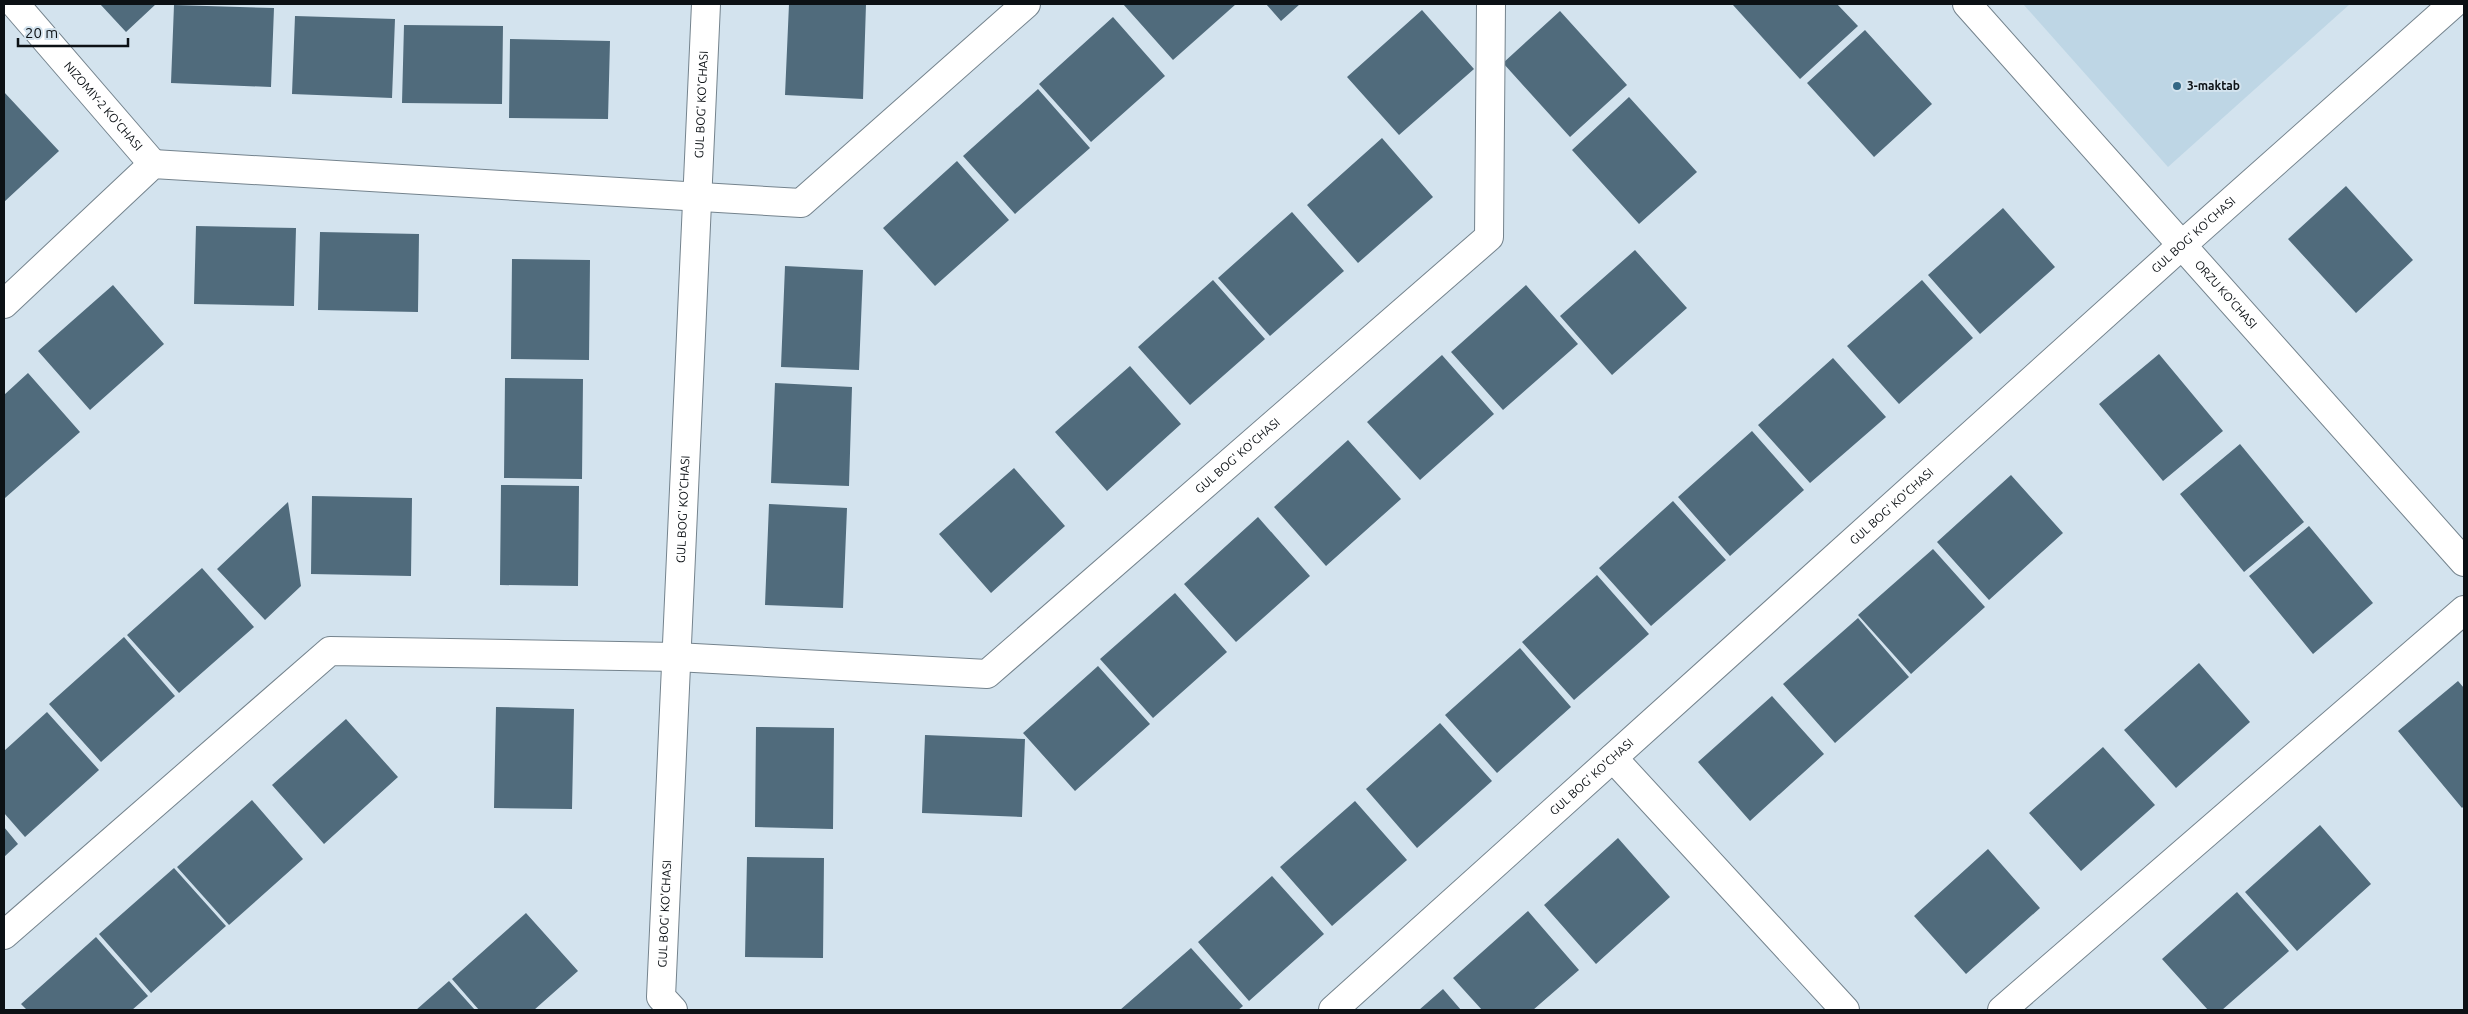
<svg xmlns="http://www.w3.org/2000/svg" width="2468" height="1014" font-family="Ubuntu,sans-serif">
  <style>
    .built { fill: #bed6e5 }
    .building { fill: #506b7c }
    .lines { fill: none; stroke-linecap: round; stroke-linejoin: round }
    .street-casing { stroke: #74838d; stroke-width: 30 }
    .street { stroke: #fff; stroke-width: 28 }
    .poi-dot { fill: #346784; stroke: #d3e3ee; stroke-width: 2 }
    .labels { text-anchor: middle; stroke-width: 4; stroke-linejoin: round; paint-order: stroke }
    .poi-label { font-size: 12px; font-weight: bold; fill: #0c1115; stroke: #d3e3ee; text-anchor: start }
    .street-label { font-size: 12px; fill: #0c1115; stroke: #d3e3ee }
  </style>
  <rect width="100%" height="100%" fill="#d3e3ee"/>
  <path class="built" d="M2023 4H2350L2168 167Z"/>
  <path class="building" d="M100 4H156L126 32Z
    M789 4H866L863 99 785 95Z
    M1123 4H1236L1173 60Z
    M1266 4H1300L1281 21Z
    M1735 4H1837L1858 26 1800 79 1733 5Z
    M174 5 274 8 271 87 171 83Z
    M1422 10 1474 69 1399 135 1347 77Z
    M1560 11 1627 85 1570 137 1503 63Z
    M295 16 395 19 392 98 292 94Z
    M1113 17 1165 76 1091 142 1039 84Z
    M404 25 503 26 502 104 402 103Z
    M1865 30 1932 104 1874 157 1807 83Z
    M510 39 610 41 608 119 509 118Z
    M1038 89 1090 148 1015 214 963 156Z
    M4 92 59 151 4 202Z
    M1629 97 1697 172 1639 224 1572 150Z
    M1382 138 1433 197 1358 263 1307 205Z
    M957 161 1009 220 935 286 883 228Z
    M2346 186 2413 260 2356 313 2288 239Z
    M2003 208 2055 267 1980 334 1928 275Z
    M1292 212 1344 271 1270 336 1218 278Z
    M196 226 296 228 294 306 194 304Z
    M320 232 419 234 418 312 318 310Z
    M1635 250 1687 308 1612 375 1560 316Z
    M512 259 590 260 589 360 511 359Z
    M785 266 863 270 859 370 781 367Z
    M1213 280 1265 339 1190 405 1138 347Z
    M1922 280 1973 338 1899 404 1847 346Z
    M113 285 164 344 90 410 38 351Z
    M1526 285 1578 344 1503 410 1451 352Z
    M2159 354 2223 431 2163 481 2099 404Z
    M1442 355 1494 414 1420 480 1367 422Z
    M1833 358 1886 417 1810 483 1758 425Z
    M1130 366 1181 424 1107 491 1055 432Z
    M28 373 80 432 5 498 4 395Z
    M505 378 583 379 582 479 504 478Z
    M775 383 852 387 849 486 771 483Z
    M1752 431 1804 490 1730 556 1678 497Z
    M1348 440 1401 499 1326 566 1274 507Z
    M2240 444 2304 522 2244 572 2180 494Z
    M1014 468 1065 526 991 593 939 534Z
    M2011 475 2063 533 1989 600 1937 542Z
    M501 485 579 486 578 586 500 585Z
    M312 496 412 498 411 576 311 574Z
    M1673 501 1726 560 1651 626 1599 568Z
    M288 502 301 586 265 620 217 569Z
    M769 504 847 508 843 608 765 605Z
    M1258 517 1310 576 1236 642 1184 584Z
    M2309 526 2373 603 2313 654 2249 576Z
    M1933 549 1985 607 1911 674 1858 615Z
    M202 568 254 627 179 693 127 635Z
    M1597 575 1649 634 1574 700 1522 642Z
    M1175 593 1227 652 1153 718 1100 659Z
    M1858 618 1909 677 1835 743 1783 684Z
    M124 637 175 696 101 762 49 704Z
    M1520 648 1571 707 1497 773 1445 715Z
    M2199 663 2250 722 2176 788 2124 730Z
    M1098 666 1150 724 1075 791 1023 733Z
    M2458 681 2464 688V806L2462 808 2398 731Z
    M1772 696 1824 754 1750 821 1698 762Z
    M496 707 574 709 572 809 494 808Z
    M47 712 99 770 25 837 4 813V751Z
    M346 719 398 777 324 844 272 785Z
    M1440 723 1492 781 1417 848 1366 789Z
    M756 727 834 728 833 829 755 827Z
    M925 735 1025 739 1022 817 922 813Z
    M2103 747 2155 805 2081 871 2029 813Z
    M252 800 303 859 229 925 177 867Z
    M1355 801 1407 860 1332 926 1280 867Z
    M2320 825 2371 884 2297 951 2245 892Z
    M4 827 18 844 4 857Z
    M1618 838 1670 897 1596 964 1544 905Z
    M1988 849 2040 908 1966 974 1914 916Z
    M747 857 824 858 823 958 745 957Z
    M174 868 226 926 151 993 99 934Z
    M1272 876 1324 934 1249 1001 1198 942Z
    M2237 892 2289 951 2222 1010H2208L2162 959Z
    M1528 911 1579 970 1533 1010H1482L1453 978Z
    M526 913 578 971 534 1010H479L452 979Z
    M96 937 148 996 132 1010H27L21 1004Z
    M1191 948 1243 1006 1238 1010H1120Z
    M449 981 475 1010H416Z
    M1443 989 1461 1010H1419Z"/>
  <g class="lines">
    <g class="street-casing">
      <g id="street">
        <path id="s1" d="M15 4 153 164"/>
        <path id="s2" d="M1967 4 2464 562"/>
        <path d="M4 304 153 164 801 203 1026 4"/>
        <path d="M1613 758 1845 1010"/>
        <path id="s3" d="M4 935 330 651 676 657 987 674 1489 237 1491 4"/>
        <path id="s4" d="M673 1010 661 997 706 4"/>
        <path id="s5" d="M1333 1010 2182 245 2453 4"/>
        <path d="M2002 1010 2464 610"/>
      </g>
    </g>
    <use href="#street" class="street"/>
  </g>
  <circle class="poi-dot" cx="2177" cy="86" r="5"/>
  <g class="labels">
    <g class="poi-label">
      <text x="2187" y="90">3-maktab</text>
    </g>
    <g class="street-label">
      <text dy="4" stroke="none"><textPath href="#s4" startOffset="911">GUL BOG' KO'CHASI</textPath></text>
      <text dy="4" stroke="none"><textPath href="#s1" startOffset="135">NIZOMIY-2 KO'CHASI</textPath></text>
      <text dy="4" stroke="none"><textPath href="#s5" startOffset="1158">GUL BOG' KO'CHASI</textPath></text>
      <text dy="4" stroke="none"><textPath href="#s2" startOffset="389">ORZU KO'CHASI</textPath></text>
      <text dy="4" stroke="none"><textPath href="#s3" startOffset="1422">GUL BOG' KO'CHASI</textPath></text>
      <text dy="4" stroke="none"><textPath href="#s5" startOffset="752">GUL BOG' KO'CHASI</textPath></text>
      <text dy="4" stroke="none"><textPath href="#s4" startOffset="506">GUL BOG' KO'CHASI</textPath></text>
      <text dy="4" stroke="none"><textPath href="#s5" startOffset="348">GUL BOG' KO'CHASI</textPath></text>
      <text dy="4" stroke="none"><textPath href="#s4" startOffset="101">GUL BOG' KO'CHASI</textPath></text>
    </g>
  </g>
  <rect width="2468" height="1014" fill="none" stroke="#0c1115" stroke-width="10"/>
  <path d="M18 38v8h110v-8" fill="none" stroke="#0c1115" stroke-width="2.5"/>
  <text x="25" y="38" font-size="15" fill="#0c1115" stroke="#d3e3ee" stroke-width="4" paint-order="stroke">20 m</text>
</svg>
